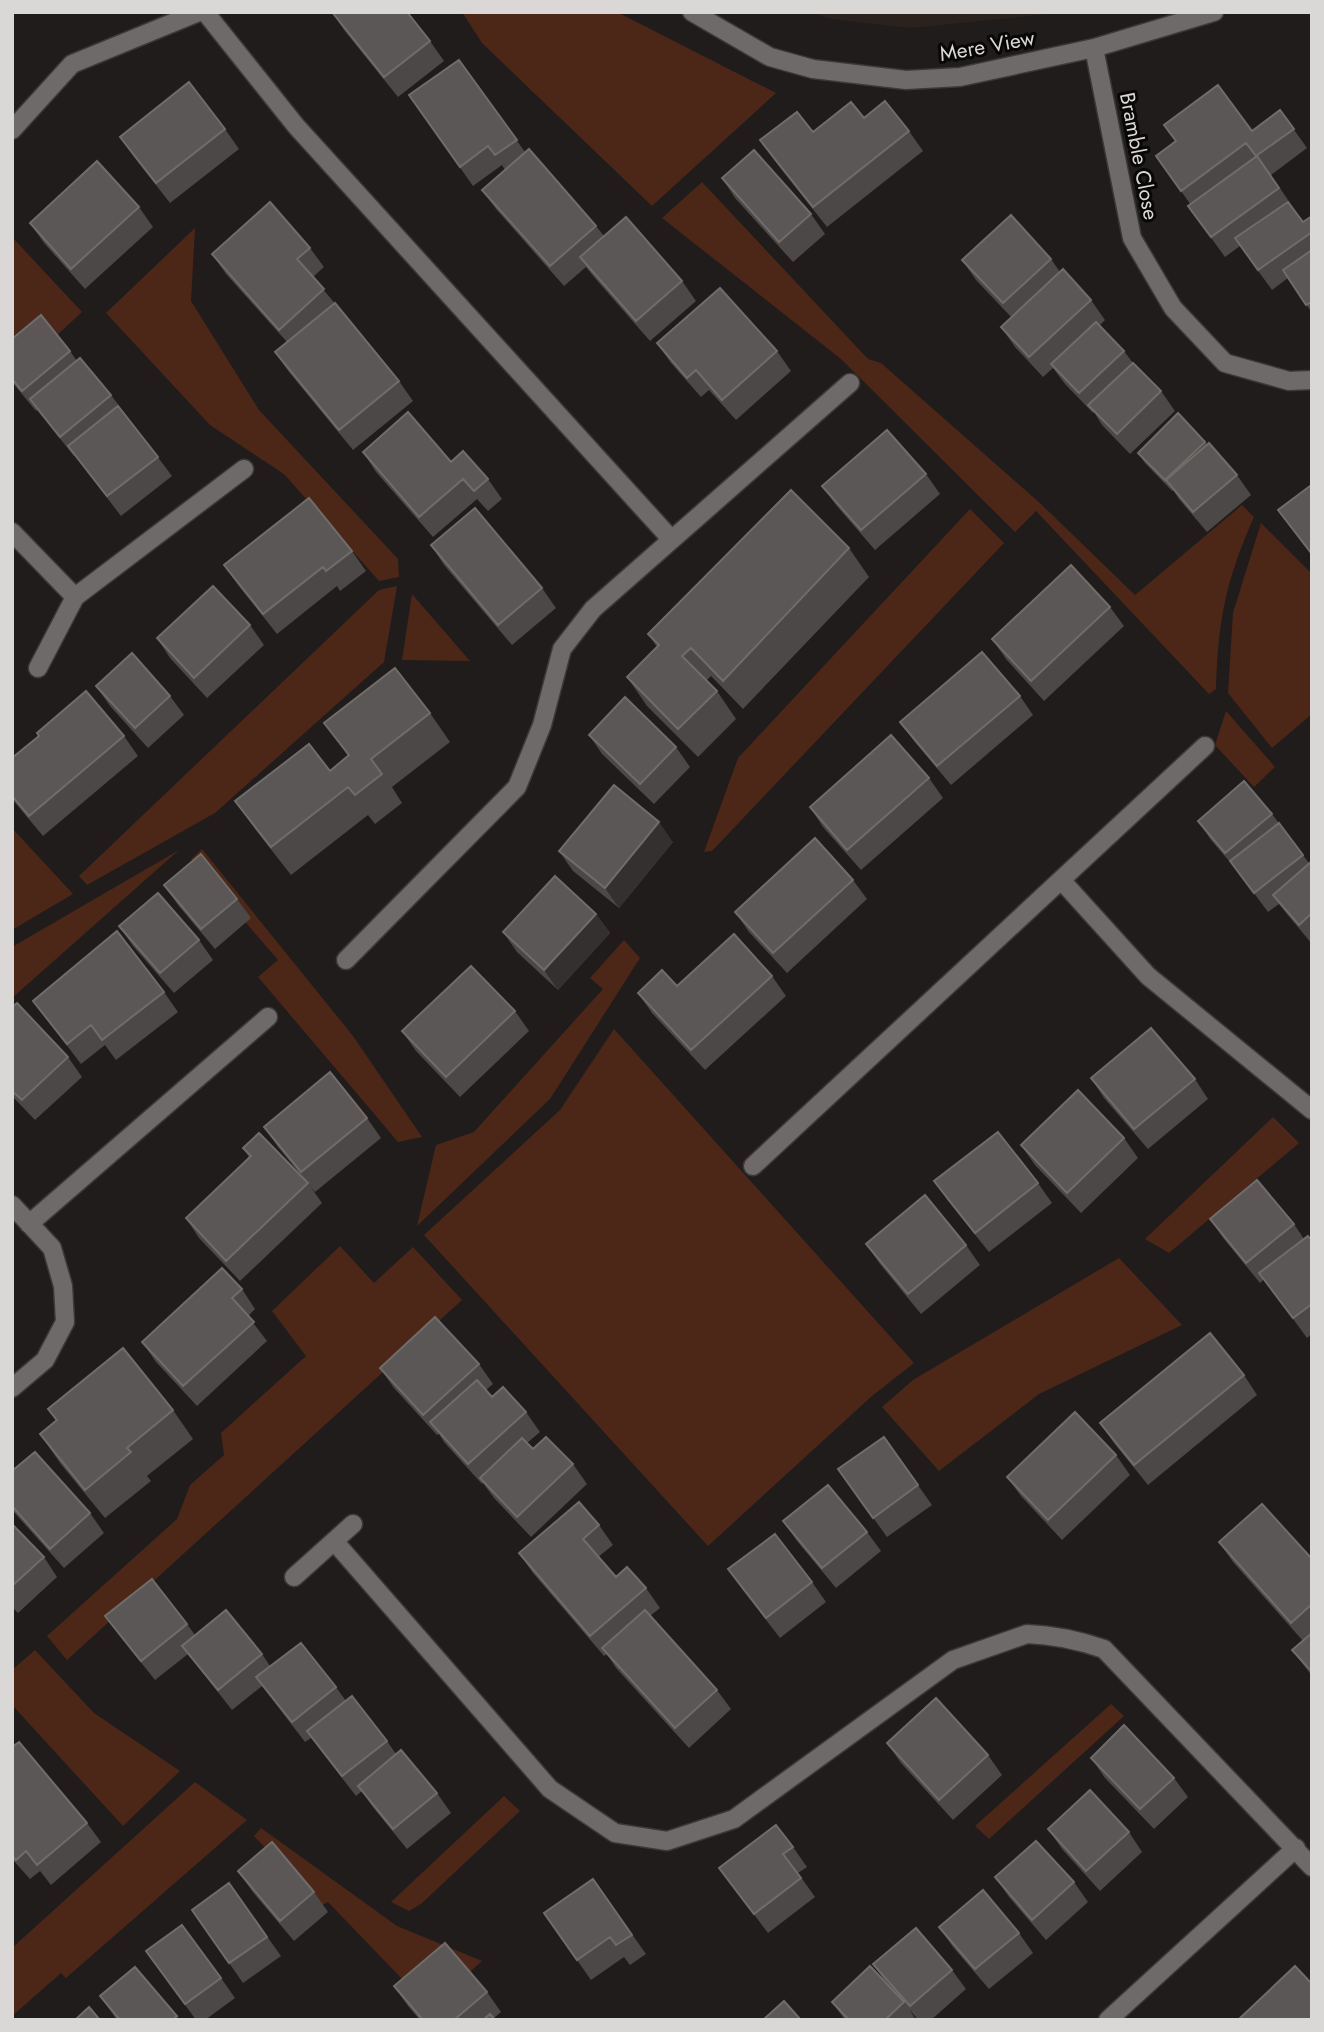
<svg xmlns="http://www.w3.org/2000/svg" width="1324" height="2032" font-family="Jost,sans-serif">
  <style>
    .built { fill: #2b221e }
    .green { fill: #4c2718 }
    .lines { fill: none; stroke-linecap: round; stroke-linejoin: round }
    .minor-casing { stroke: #3b3938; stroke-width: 21 }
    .minor { stroke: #6e6a69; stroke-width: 18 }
    .wall { fill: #4c4847 }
    .shaded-wall { fill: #33302f }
    .building { fill: #5b5756; stroke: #6f6c6a; stroke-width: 2 }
    .labels { text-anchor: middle; stroke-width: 6; stroke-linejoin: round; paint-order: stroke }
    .street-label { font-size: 21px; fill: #dad8d7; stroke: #080706 }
  </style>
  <rect width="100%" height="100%" fill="#1f1c1b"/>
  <path class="built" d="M811 12H1069L911 28 831 19Z"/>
  <path class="green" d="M462 12H617L776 93 652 206 482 43Z
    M702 182 868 359 881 363 1041 504 1135 595 1242 505 1254 517C1226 580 1218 620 1216 689L1209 694 1036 511 1015 532 841 359 662 218Z
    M195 228 191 301 259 410 398 559 399 577 379 581 284 474 210 425 106 313Z
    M12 237 82 312 12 377Z
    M970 509 1004 543 712 851 704 852 738 758Z
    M1261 523 1312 574V714L1272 748 1228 693 1233 613Z
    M397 586 384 662 215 813 87 885 79 876 379 590Z
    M412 594 470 661 402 660Z
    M1226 711 1275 767 1254 787 1215 745Z
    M12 828 73 894 12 930Z
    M202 849 353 1036 422 1137 398 1142 258 977 278 960 191 859Z
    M179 850 12 998V947Z
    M624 940 640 958 550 1099 417 1226 436 1145 474 1132 603 989 590 978Z
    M614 1029 914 1363 872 1396 708 1546 424 1235 560 1110Z
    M1273 1117 1299 1143 1169 1253 1145 1239Z
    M340 1246 374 1283 413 1247 462 1300 67 1660 47 1636 177 1519 190 1485 224 1455 221 1433 306 1356 272 1311Z
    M1119 1258 1182 1325 1039 1394 939 1471 882 1407 913 1380Z
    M35 1650 94 1713 180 1771 123 1826 12 1705V1670Z
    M1111 1704 1124 1716 989 1839 975 1826Z
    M195 1782 247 1820 66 1978 61 1973 12 2016V1948Z
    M504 1796 520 1811 421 1904 409 1911 391 1902Z
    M261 1828 397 1926 482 1961 430 2008 328 1902 321 1906 254 1836Z"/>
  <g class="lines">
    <g class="minor-casing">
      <path id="minor" d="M205 12 296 126 671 539
        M692 12 770 57 813 69 906 80 960 77 1094 48 1214 12
        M1094 48 1132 238 1173 308 1225 363 1289 381 1312 380
        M12 130 72 64 199 12
        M12 532 75 597
        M38 668 75 597 244 469
        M1062 881 1148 976 1312 1110
        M346 960 517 787 542 725 562 649 593 609 850 383
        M753 1166 1205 746
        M12 1205 52 1248 63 1286 65 1322 45 1360 12 1388
        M29 1224 268 1017
        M334 1541 550 1789 615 1833 667 1841 734 1819 953 1660 1027 1634C1055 1635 1078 1640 1104 1649L1312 1867
        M294 1577 353 1524
        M1108 2020 1296 1848"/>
    </g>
    <use href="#minor" class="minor"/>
  </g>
  <path class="wall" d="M332 12 430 41 444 61 398 97 344 30Z
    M459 60 525 152 596 226 604 236 682 281 696 301 650 341 594 277 586 267 564 286 496 209 482 190 505 170 502 165 473 186 409 95Z
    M1280 110 1307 148 1271 175 1303 222 1312 216V313L1288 278 1272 290 1240 246 1225 257 1188 206 1191 205 1156 156 1176 142 1164 125 1252 131Z
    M864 118 909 131 923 151 827 227 774 160 760 140 813 132Z
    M225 129 239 149 170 203 134 157 120 137Z
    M722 178 811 214 825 234 793 262 735 198Z
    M139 207 153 227 85 289 44 243 30 223Z
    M310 248 324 267 313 277 399 381 413 401 353 450 289 372 275 352 287 342 226 274 212 254Z
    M1051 259 1060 272 1091 300 1105 320 1100 325 1124 351 1133 363 1161 391 1175 411 1130 454 1102 425 1094 412 1093 413 1065 384 1053 368 1043 377 1015 347 1001 327 1012 318 976 280 962 260Z
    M12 339 70 351 77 361 111 395 172 476 121 516 75 456H74L37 410 36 411 12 382Z
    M657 343 777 351 791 371 736 420 709 390 701 397 671 363Z
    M1205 442 1237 475 1251 495 1207 532 1179 499 1173 490 1172 491 1145 463 1138 453Z
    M363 452 451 462 488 479 502 499 488 511 477 499 433 537 376 472Z
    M926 474 940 494 875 550 836 505 822 486Z
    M1312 488V556L1278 510Z
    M431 545 542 588 556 608 512 645 444 565Z
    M849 548 869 577 743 709 711 676 706 681 717 691 736 719 698 757 647 706 627 677 657 647 648 634Z
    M352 551 366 571 340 591 337 586 277 634 238 585 224 565Z
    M1110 607 1124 626 1044 701 1006 659 992 639Z
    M250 625 264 645 207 698 170 658 157 638Z
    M96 686 170 696 184 715 148 748 110 706Z
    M1020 696 1033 715 951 785 914 741 900 722Z
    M430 713 450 742 392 787 402 803 375 824 368 815 291 875 255 829 235 801 330 771 348 756 324 723Z
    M589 735 676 747 690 767 654 804 602 754Z
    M124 736 138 756 43 836 12 799V758Z
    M929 778 943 798 861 870 823 827 810 807Z
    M1272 814 1309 863 1312 861V944L1287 914 1279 904 1268 912 1236 869 1211 840 1198 821Z
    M673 842 619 908 573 871 559 851Z
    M853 880 867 899 787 973 749 932 735 912Z
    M164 885 237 899 251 918 215 949 178 905Z
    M596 914 610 933 558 990 517 952 503 932Z
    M119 926 199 940 213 960 174 993 133 946Z
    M772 976 786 996 705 1070 652 1013 638 993 677 986Z
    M164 992 178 1012 116 1060 105 1045 81 1064 33 1001Z
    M12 1007 68 1057 82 1077 35 1120 12 1096Z
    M515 1011 529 1031 460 1097 416 1051 402 1031Z
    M1091 1078 1195 1079 1208 1099 1148 1149 1104 1098Z
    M367 1118 381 1138 315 1192 278 1147 264 1127Z
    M1124 1138 1138 1158 1081 1213 1035 1165 1021 1145Z
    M243 1148 308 1183 322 1203 240 1281 199 1238 186 1218 249 1157Z
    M934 1181 1038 1183 1052 1203 989 1252 948 1201Z
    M1210 1219 1294 1224 1304 1239 1312 1241V1334L1307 1338 1264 1279 1260 1283 1224 1239Z
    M866 1244 966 1245 980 1265 921 1314 880 1264Z
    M242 1289 255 1309 248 1316 267 1341 197 1406 156 1362 142 1342Z
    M479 1364 493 1384 486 1390 492 1397 526 1412 540 1432 527 1443 533 1449 573 1464 587 1484 531 1537 494 1498 483 1483 482 1484 444 1442 439 1434 437 1435 394 1388 380 1368Z
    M1244 1375 1257 1395 1148 1485 1114 1443 1100 1423Z
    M48 1409 173 1410 193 1439 147 1476 151 1481 105 1518 60 1463 40 1434 56 1421Z
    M884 1437 932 1505 887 1537 838 1469Z
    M1116 1455 1130 1475 1062 1540 1021 1496 1007 1477Z
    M12 1471 90 1513 104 1533 64 1568 12 1510Z
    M783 1521 867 1532 881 1551 836 1588 797 1541Z
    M12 1524 44 1557 57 1577 18 1613 12 1607Z
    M599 1525 613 1545 598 1557 616 1577 646 1588 660 1608 650 1616 717 1690 731 1709 689 1748 616 1668 607 1654 604 1656 533 1573 519 1553Z
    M1219 1542 1312 1559V1676L1292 1650 1303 1641 1233 1562Z
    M728 1569 812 1582 826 1602 780 1638 742 1589Z
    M105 1616 187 1624 195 1635 262 1654 270 1666 336 1687 346 1701 387 1741 396 1754 437 1793 451 1813 407 1849 372 1806 362 1791 356 1796 311 1738 305 1742 262 1686 232 1710 188 1654 155 1680 119 1635Z
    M887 1743 988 1755 1002 1775 953 1820 901 1763Z
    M12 1747 87 1823 101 1842 51 1885 40 1871 30 1879 12 1859Z
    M1091 1758 1174 1778 1188 1797 1154 1829 1105 1778Z
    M1048 1829 1129 1832 1142 1852 1100 1891 1062 1849Z
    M793 1847 807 1867 798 1873 815 1897 768 1933 719 1868Z
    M238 1871 314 1892 328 1912 294 1941 252 1891Z
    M995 1877 1074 1882 1088 1902 1046 1940 1009 1897Z
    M593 1879 646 1954 630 1965 624 1957 591 1980 544 1913Z
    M229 1883 281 1956 243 1983 192 1910Z
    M939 1927 1019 1933 1033 1953 989 1989 953 1947Z
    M146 1951 221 1978 235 1998 205 2020H196Z
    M873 1964 952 1970 966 1989 931 2020H918L909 2009 916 2020H845L832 2002 886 1983Z
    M394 1986 487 1992 501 2012 494 2018 495 2020H420L408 2006Z
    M100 1996 177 2016 179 2020H117Z"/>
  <path class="shaded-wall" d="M659 822 673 842 619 908 605 888Z
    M596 914 610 933 558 990 544 970Z"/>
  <path class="building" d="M332 12H407L430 41 384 77Z
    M459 60 517 140 495 155 488 146 460 167 409 95Z
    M189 82 225 129 156 183 120 137Z
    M1218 85 1252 131 1280 110 1294 129 1256 156 1246 143 1181 191 1156 156 1176 141 1164 125Z
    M885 101 909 131 813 207 760 140 797 112 813 132 851 102 864 118Z
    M529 149 596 226 550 266 482 190Z
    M754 150 811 214 779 242 722 178Z
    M1257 156 1279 188 1211 237 1188 206Z
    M97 161 139 207 71 269 30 223Z
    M270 202 310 248 297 259 324 289 279 330 212 254Z
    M1288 202 1303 222 1312 216V232L1258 270 1235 238Z
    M1011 215 1051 259 1003 303 962 260Z
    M626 217 682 281 636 321 580 257Z
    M1312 250V302L1306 305 1283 270Z
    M1063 269 1091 300 1029 357 1001 327Z
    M720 288 777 351 722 400 696 370 687 378 657 343Z
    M335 303 399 381 339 430 275 352Z
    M41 315 70 351 22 391 12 379V339Z
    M1096 322 1124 351 1079 393 1051 364Z
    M80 358 111 395 60 437 30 399Z
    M1133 363 1161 391 1117 434 1088 405Z
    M118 406 158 457 107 496 68 446Z
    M408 412 451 462 463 451 488 479 474 491 463 479 419 517 363 452Z
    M1178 413 1205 442 1165 480 1138 453Z
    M887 430 926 474 861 530 822 486Z
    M1209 443 1237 475 1193 512 1166 480Z
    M1310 486 1312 488V554L1278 510Z
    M791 490 849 548 723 681 691 648 682 656 717 691 678 729 627 677 659 645 648 634Z
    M309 498 352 551 326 571 323 567 263 614 224 565Z
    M475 508 542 588 498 625 431 545Z
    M1071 565 1110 607 1031 681 992 639Z
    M213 586 250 625 194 678 157 638Z
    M982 652 1020 696 937 766 900 722Z
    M132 653 170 696 135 728 96 686Z
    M395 668 430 713 371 759 382 774 355 795 348 787 271 847 235 801 309 744 330 771 349 755 324 723Z
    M86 691 124 736 29 816 12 796V758L39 736 37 733Z
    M625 697 676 747 640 784 589 735Z
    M891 735 929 778 847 850 810 807Z
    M1244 781 1272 814 1225 853 1198 821Z
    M614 785 659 822 605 888 559 851Z
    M1279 823 1303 855 1254 893 1230 861Z
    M815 838 853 880 773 953 735 912Z
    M201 854 237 899 201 929 164 885Z
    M1312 861V913L1299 925 1273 895Z
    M555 876 596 914 544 970 503 932Z
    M158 893 199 940 160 973 119 926Z
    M117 931 164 992 102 1040 91 1025 67 1044 33 1001Z
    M734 934 772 976 691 1050 638 993 662 970 677 986Z
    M471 966 515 1011 446 1077 402 1031Z
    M17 1003 68 1057 22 1100 12 1091V1007Z
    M1151 1028 1195 1079 1134 1129 1091 1078Z
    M330 1072 367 1118 301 1172 264 1127Z
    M1078 1090 1124 1138 1067 1193 1021 1145Z
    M998 1132 1038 1183 975 1233 934 1181Z
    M259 1133 308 1183 226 1261 186 1218 251 1156 243 1148Z
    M1257 1180 1294 1224 1246 1263 1210 1219Z
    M925 1195 966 1245 908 1294 866 1244Z
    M1308 1236 1312 1241V1304L1293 1318 1259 1273Z
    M222 1268 242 1289 232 1298 254 1322 183 1386 142 1342Z
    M435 1317 479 1364 423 1415 380 1368Z
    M1210 1333 1244 1375 1134 1465 1100 1423Z
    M123 1348 173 1410 127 1448 131 1452 85 1490 40 1434 57 1420 48 1409Z
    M477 1380 492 1397 503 1387 526 1412 468 1464 430 1422Z
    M1075 1412 1116 1455 1048 1520 1007 1477Z
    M546 1437 573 1464 517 1517 480 1478 522 1438 533 1449Z
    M884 1437 918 1485 873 1518 838 1469Z
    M35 1452 90 1513 50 1549 12 1506V1471Z
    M828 1485 867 1532 822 1568 783 1521Z
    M579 1502 599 1525 583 1539 616 1577 627 1567 646 1588 590 1636 519 1553Z
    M1262 1504 1312 1559V1604L1291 1623 1219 1542Z
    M12 1524 44 1557 12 1586Z
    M775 1534 812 1582 766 1618 728 1569Z
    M152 1579 187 1624 141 1661 105 1616Z
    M226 1610 262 1654 218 1690 182 1646Z
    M645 1610 717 1690 675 1728 602 1648Z
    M1312 1633V1672L1292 1650Z
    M301 1643 336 1687 292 1722 256 1677Z
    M352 1696 387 1741 342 1776 307 1731Z
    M936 1698 988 1755 939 1800 887 1743Z
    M1124 1725 1174 1778 1140 1809 1091 1758Z
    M19 1742 87 1823 37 1865 26 1851 16 1860 12 1856V1747Z
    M401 1750 437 1793 393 1829 358 1786Z
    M1090 1790 1129 1832 1086 1871 1048 1829Z
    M776 1825 793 1847 783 1854 801 1878 754 1914 719 1868Z
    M1036 1841 1074 1882 1032 1920 995 1877Z
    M272 1842 314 1892 280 1921 238 1871Z
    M593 1879 632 1935 616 1945 610 1937 577 1960 544 1913Z
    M229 1883 267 1937 229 1963 192 1910Z
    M983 1890 1019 1933 975 1969 939 1927Z
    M182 1925 221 1978 185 2004 146 1951Z
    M916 1928 952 1970 910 2006 873 1964Z
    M445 1943 487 1992 454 2020H423L394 1986Z
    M870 1966 904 2002 885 2020H849L832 2002Z
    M1295 1966 1312 1984V2020H1238Z
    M135 1967 177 2016 172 2020H120L100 1996Z
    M784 2001 801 2020H763Z
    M89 2007 100 2020H75Z
    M490 2014 495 2020H483Z"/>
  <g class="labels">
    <g class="street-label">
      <text transform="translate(987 46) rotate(-10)" y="7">Mere View</text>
      <text transform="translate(1139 156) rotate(79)" y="7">Bramble Close</text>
    </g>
  </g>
  <rect width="1324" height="2032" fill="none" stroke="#dad8d7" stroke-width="28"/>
</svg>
